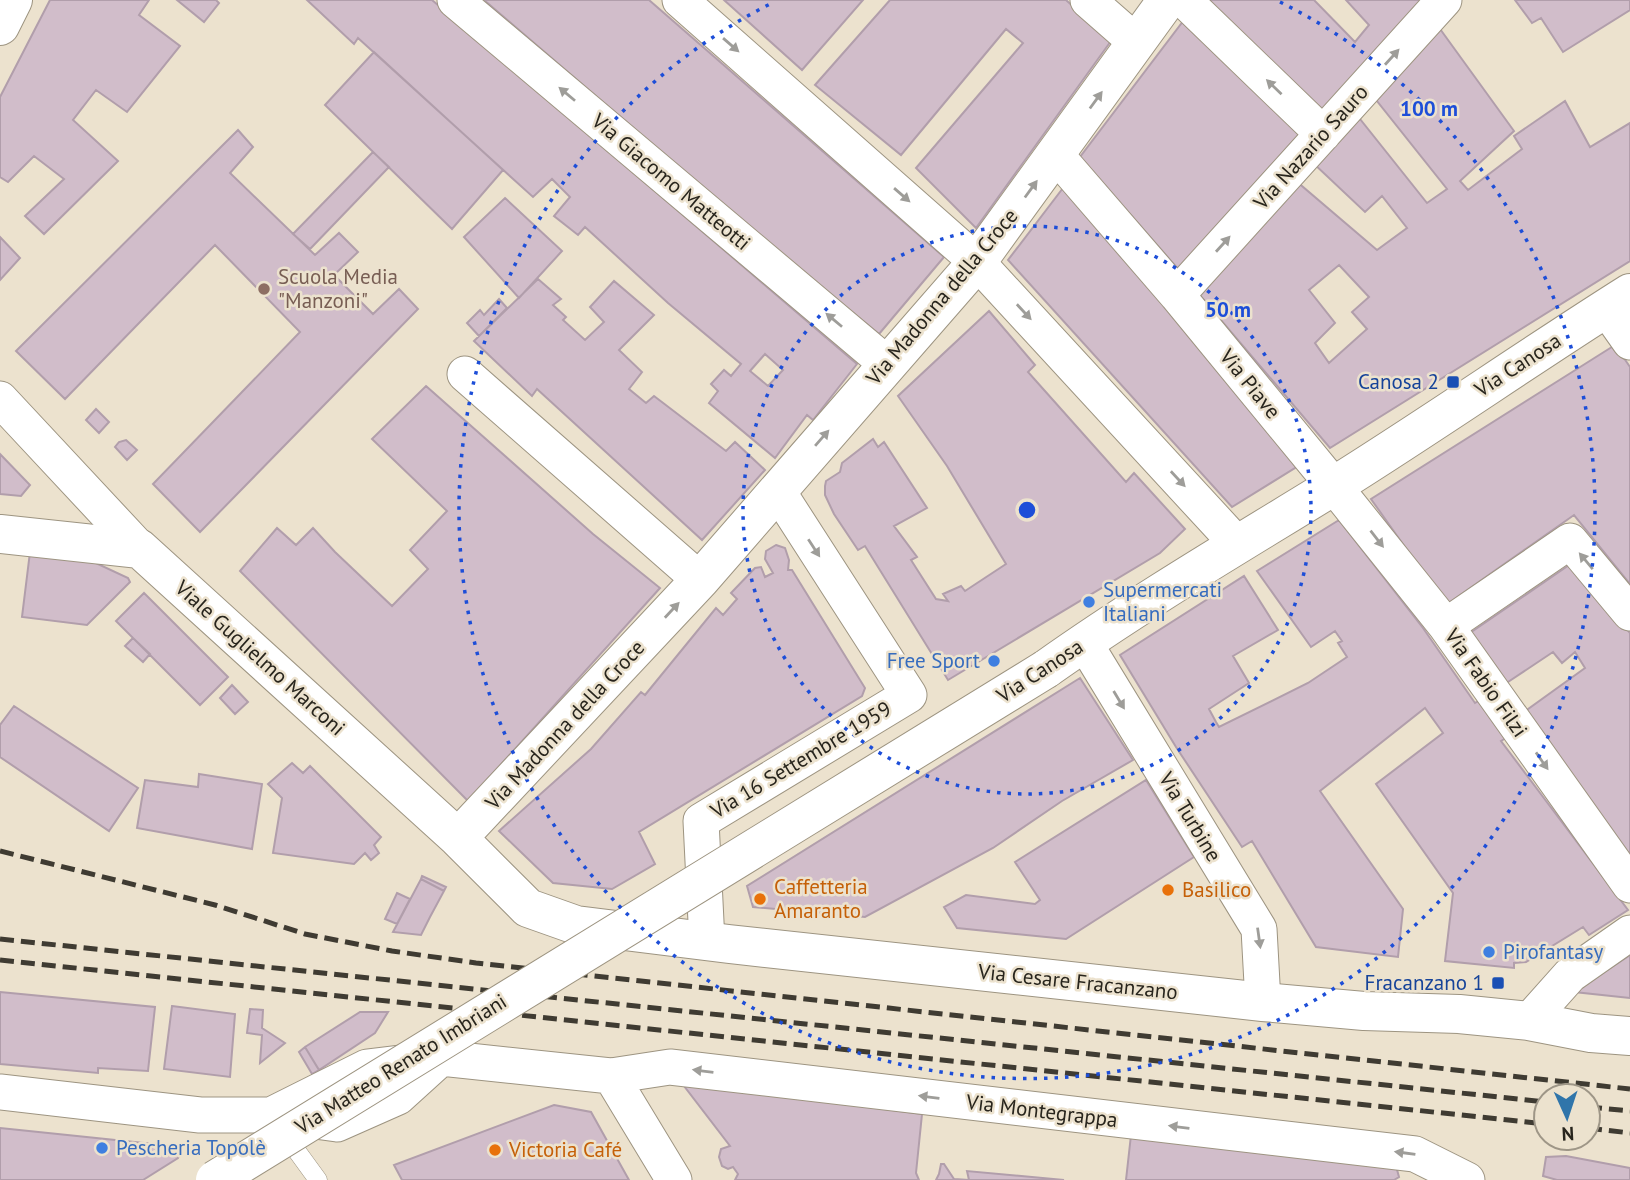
<svg xmlns="http://www.w3.org/2000/svg" width="1630" height="1180" font-family="'PT Sans',sans-serif">
  <style>
    .building { fill: #d1bdca; stroke: #b19eab; stroke-width: 2; fill-rule: evenodd }
    .lines { fill: none; stroke-linecap: round; stroke-linejoin: round }
    .lane-casing { stroke: #9d9481; stroke-width: 19 }
    .street-casing { stroke: #9d9481; stroke-width: 37 }
    .secondary-casing { stroke: #9d9481; stroke-width: 40 }
    .lane { stroke: #fff; stroke-width: 18 }
    .street { stroke: #fff; stroke-width: 35 }
    .secondary { stroke: #fff; stroke-width: 38 }
    .rail { stroke: #3f3b32; stroke-width: 5; stroke-dasharray: 14 7; stroke-linecap: butt }
    .secondary-bridge-casing { stroke: #9d9481; stroke-width: 40; stroke-linecap: butt }
    .secondary-bridge { stroke: #fff; stroke-width: 38 }
    .oneway { fill: #9e9d99 }
    .ring { fill: none; stroke: #1d4ed8; stroke-width: 3.5; stroke-dasharray: 3.5 7 }
    .education-dot { fill: #8d6e63; stroke: #ece2ce; stroke-width: 2.5 }
    .transit-dot { fill: #1a4fb4; stroke: #ece2ce; stroke-width: 2.5 }
    .shop-dot { fill: #3f7fe0; stroke: #ece2ce; stroke-width: 2.5 }
    .food-dot { fill: #e8710a; stroke: #ece2ce; stroke-width: 2.5 }
    .labels { text-anchor: middle; stroke-width: 5; stroke-linejoin: round; paint-order: stroke }
    .street-label { font-size: 21px; fill: #28251d; stroke: #ece2ce }
    .education-label { font-size: 21px; fill: #785e54; stroke: #ece2ce; text-anchor: start }
    .transit-label { font-size: 21px; fill: #164399; stroke: #ece2ce; text-anchor: end }
    .shop-label { font-size: 21px; fill: #366cbe; stroke: #ece2ce; text-anchor: start }
    .food-label { font-size: 21px; fill: #c56008; stroke: #ece2ce; text-anchor: start }
    .centre { fill: #1d4ed8; stroke: #ece2ce; stroke-width: 3.5 }
    .ring-label { font-size: 21px; text-anchor: middle; font-weight: bold; fill: #1d4ed8; stroke: #ece2ce; stroke-width: 5; stroke-linejoin: round; paint-order: stroke }
  </style>
  <rect width="100%" height="100%" fill="#ece2ce"/>
  <path class="building" d="M50 0H149L139 15 180 46 127 112 96 90 73 120 118 161 44 234 25 216 64 179 34 156 8 182 0 177V97Z
    M177 0H216L219 3 204 22Z
    M307 0H432L857 364 813 420 807 415 775 458 709 403 718 391 711 384 724 370 731 376 741 364 668 303 585 227 578 235 554 216 570 197 552 179 533 197 358 38 354 44ZM765 354 783 370 768 386 750 371Z
    M484 0H649L944 257 879 334 761 238Z
    M724 0H863L802 70Z
    M890 0H1066L1111 41 976 228 916 168 1023 43 1006 29 901 155 815 85Z
    M1201 0H1314L1355 42 1369 25 1346 0H1425L1325 113Z
    M1515 0H1630V10L1563 52 1541 18 1532 23Z
    M1184 20 1304 129 1178 269 1080 157Z
    M1435 22 1514 131 1460 181 1468 190 1522 149 1514 136 1565 101 1590 147 1630 123V261L1330 448 1197 292 1296 181 1377 250 1407 228 1382 196 1365 212 1312 162 1356 114 1427 203 1447 189 1373 96ZM1339 265 1369 297 1352 312 1367 329 1329 363 1315 343 1335 323 1309 290Z
    M374 52 503 170 452 229 325 105Z
    M238 130 253 147 230 173 315 255 339 233 358 252 334 275 373 314 399 289 418 309 200 532 153 484 300 332 215 245 65 399 16 351Z
    M373 152 389 167 310 249 293 234Z
    M1063 188 1303 463 1232 507 1008 260Z
    M505 198 562 251 519 298 464 237Z
    M0 237 20 258 0 280Z
    M538 279 561 299 553 305 566 317 563 320 585 340 604 322 590 307 614 281 654 315 619 350 642 372 629 389 646 403 654 396 726 451 735 442 765 470 702 540 537 389 532 396 474 341Z
    M499 299 507 308 479 336 467 323 480 310 484 315Z
    M989 311 1035 365 1028 372 1126 482 1134 473 1185 529 1160 553 948 680 865 546 858 550 834 514 825 495V486L826 481 840 472 842 463 873 439 878 447 884 442 927 508 894 526 917 557 911 560 936 599 948 601 943 594 961 586 965 591 1006 564 947 466 898 396Z
    M1615 345 1630 367V584L1574 515 1446 605 1371 499Z
    M426 386 593 534 660 588 468 801 240 571 277 528 296 545 313 528 335 552 392 606 428 569 410 550 447 511 372 439Z
    M96 409 109 422 99 433 86 420Z
    M126 440 137 450 127 460 115 447 119 442Z
    M0 454 30 485 21 496 0 494Z
    M1339 520 1423 628 1475 703 1480 700 1506 738 1501 741 1628 910 1589 935 1583 927 1526 962 1514 963V968L1445 961 1453 893 1376 784 1443 733 1425 708 1320 791 1403 909 1398 957 1316 947 1252 841 1242 847 1176 747 1120 655 1244 576 1278 630 1233 656 1249 683 1209 709 1216 722 1219 727 1308 683 1347 657 1338 643 1342 641 1335 631 1311 647 1257 571Z
    M776 545 785 548 789 560 788 570H792L865 688 862 696 639 832 655 864 612 889 553 883 499 831 591 749 641 692 645 695 716 608 723 615 737 599 731 593 755 568 761 567 765 577 773 573 765 559 766 551Z
    M30 552 83 557 128 578 130 582 87 625 22 617Z
    M1572 563 1630 633V856L1524 712 1585 668 1575 652 1562 663 1553 652 1505 684 1467 635Z
    M144 593 228 677 200 705 116 621Z
    M133 638 150 654 143 662 125 646Z
    M1080 678 1133 760 1062 801 993 848 865 917 753 907 747 886Z
    M232 685 248 702 235 714 220 698Z
    M14 706 138 788 109 831 0 757V725Z
    M292 763 303 773 310 766 381 837 374 845 379 853 371 860 365 853 354 864 273 853 282 798 268 784Z
    M199 774 262 784 252 849 137 828 145 780 198 787Z
    M1146 780 1194 857 1066 939 957 928 944 907 966 895 1035 904 1040 900 1015 862Z
    M422 876 446 887 444 891 421 879Z
    M421 879 444 891 430 917 421 935 393 932Z
    M397 893 410 899 397 924 385 919Z
    M1630 955V998L1574 992Z
    M0 992 155 1007 148 1071 98 1068V1073L0 1064Z
    M172 1006 235 1014 230 1077 164 1069Z
    M250 1009 263 1010 262 1028 285 1043 260 1063 262 1035 247 1033Z
    M360 1012H388L375 1033 319 1070 305 1047Z
    M305 1047 319 1070 312 1074 299 1052Z
    M681 1082 922 1114 916 1173 919 1180H735L738 1174 733 1167 728 1169 722 1166 719 1157 721 1149 730 1146Z
    M554 1105 591 1112 629 1180H402L394 1165Z
    M0 1128 173 1146 179 1149 180 1154 178 1158 143 1180H0Z
    M1131 1135 1396 1166 1399 1177 1394 1180H1126Z
    M1566 1156 1630 1168V1180H1557L1543 1176 1546 1157Z
    M941 1164H944L954 1179 969 1180 967 1171 1064 1180H936L939 1174Z"/>
  <g class="lines">
    <g class="lane-casing">
      <path id="lane" d="M283 1132 318 1180"/>
    </g>
    <g class="street-casing">
      <path id="street" d="M455 0 887 364
        M680 0 977 262 1237 544
        M1088 0 1137 43
        M1184 0 1323 134
        M1056 155 1177 295 1334 486 1446 626 1630 885
        M1177 295 1444 0
        M1606 308 1630 342
        M465 374 700 580
        M0 399 140 549
        M1446 626 1570 541 1630 613
        M1084 642 1259 929 1263 1002
        M707 942 701 821 909 695 777 490
        M1529 1021 1570 975 1630 933
        M611 1076 674 1180
        M0 1092 200 1115H271L337 1124 398 1097 441 1058
        M271 1115 367 1067 441 1058 611 1076 670 1067 1415 1154 1467 1180"/>
    </g>
    <g class="secondary-casing">
      <path id="secondary" d="M0 26 13 0
        M0 534 140 549 458 838 528 908 576 925 729 944 1263 1002 1364 1011 1459 1014 1529 1021 1591 1033 1630 1036
        M1046 669C1139 603 1236 546 1332 487 1433 424 1530 356 1630 293
        M458 838 700 580 977 262 1167 0"/>
    </g>
    <use href="#lane" class="lane"/>
    <use href="#street" class="street"/>
    <use href="#secondary" class="secondary"/>
    <path class="rail" d="M0 851 215 905 305 934 392 951 476 963 1630 1089
      M0 939 1546 1102
      M0 960 1546 1124
      M1588 1107 1630 1111
      M1588 1128 1630 1133"/>
    <g class="secondary-bridge-casing">
      <path id="secondary-bridge" d="M215 1180 1046 669"/>
    </g>
    <use href="#secondary-bridge" class="secondary-bridge"/>
  </g>
  <defs><path id="oneway-solid" d="M-6-.8H1V-3.2L6.5 0L1 3.2V.8H-6Z" transform="scale(1.75)"/></defs>
  <g class="oneway">
    <use href="#oneway-solid" transform="translate(731 45) rotate(41)"/>
    <use href="#oneway-solid" transform="translate(1392 57) rotate(-48)"/>
    <use href="#oneway-solid" transform="translate(1274 87) rotate(-136)"/>
    <use href="#oneway-solid" transform="translate(567 94) rotate(-140)"/>
    <use href="#oneway-solid" transform="translate(1096 100) rotate(-54)"/>
    <use href="#oneway-solid" transform="translate(1031 189) rotate(-54)"/>
    <use href="#oneway-solid" transform="translate(902 195) rotate(41)"/>
    <use href="#oneway-solid" transform="translate(1223 244) rotate(-48)"/>
    <use href="#oneway-solid" transform="translate(1024 312) rotate(47)"/>
    <use href="#oneway-solid" transform="translate(834 320) rotate(-140)"/>
    <use href="#oneway-solid" transform="translate(822 438) rotate(-49)"/>
    <use href="#oneway-solid" transform="translate(1178 479) rotate(47)"/>
    <use href="#oneway-solid" transform="translate(1377 539) rotate(52)"/>
    <use href="#oneway-solid" transform="translate(814 548) rotate(57)"/>
    <use href="#oneway-solid" transform="translate(1586 561) rotate(-130)"/>
    <use href="#oneway-solid" transform="translate(672 610) rotate(-47)"/>
    <use href="#oneway-solid" transform="translate(1119 700) rotate(59)"/>
    <use href="#oneway-solid" transform="translate(1542 761) rotate(55)"/>
    <use href="#oneway-solid" transform="translate(1259 938) rotate(82)"/>
    <use href="#oneway-solid" transform="translate(703 1071) rotate(-173)"/>
    <use href="#oneway-solid" transform="translate(929 1097) rotate(-173)"/>
    <use href="#oneway-solid" transform="translate(1179 1127) rotate(-173)"/>
    <use href="#oneway-solid" transform="translate(1405 1153) rotate(-172)"/>
  </g>
  <g class="ring">
    <circle cx="1027" cy="510" r="284"/>
    <path d="M1280 2A568 568 0 1 1 774 2"/>
  </g>
  <circle class="education-dot" cx="264" cy="289" r="7"/>
  <g class="transit-dot">
    <rect x="1446" y="375" width="14" height="14" rx="3.5"/>
    <rect x="1491" y="976" width="14" height="14" rx="3.5"/>
  </g>
  <g class="shop-dot">
    <circle cx="1089" cy="602" r="7"/>
    <circle cx="994" cy="661" r="7"/>
    <circle cx="1489" cy="952" r="7"/>
    <circle cx="102" cy="1148" r="7"/>
  </g>
  <g class="food-dot">
    <circle cx="1168" cy="890" r="7"/>
    <circle cx="760" cy="899" r="7"/>
    <circle cx="495" cy="1150" r="7"/>
  </g>
  <g class="labels">
    <g class="street-label">
      <text transform="translate(1311 147) rotate(-48)" y="7">Via Nazario Sauro</text>
      <text transform="translate(671 182) rotate(40)" y="7">Via Giacomo Matteotti</text>
      <text transform="translate(942 297) rotate(-50)" y="7">Via Madonna della Croce</text>
      <text transform="translate(1518 365) rotate(-33)" y="7">Via Canosa</text>
      <text transform="translate(1250 384) rotate(51)" y="7">Via Piave</text>
      <text transform="translate(260 658) rotate(42)" y="7">Viale Guglielmo Marconi</text>
      <text transform="translate(1040 671) rotate(-33)" y="7">Via Canosa</text>
      <text transform="translate(1486 683) rotate(55)" y="7">Via Fabio Filzi</text>
      <text transform="translate(565 725) rotate(-47)" y="7">Via Madonna della Croce</text>
      <text transform="translate(801 760) rotate(-31)" y="7">Via 16 Settembre 1959</text>
      <text transform="translate(1190 817) rotate(59)" y="7">Via Turbine</text>
      <text transform="translate(1078 982) rotate(6)" y="7">Via Cesare Fracanzano</text>
      <text transform="translate(401 1064) rotate(-32)" y="7">Via Matteo Renato Imbriani</text>
      <text transform="translate(1042 1111) rotate(7)" y="7">Via Montegrappa</text>
    </g>
    <g class="education-label">
      <text x="278" y="284">Scuola Media<tspan x="278" dy="24">"Manzoni"</tspan></text>
    </g>
    <g class="transit-label">
      <text x="1439" y="389">Canosa 2</text>
      <text x="1484" y="990">Fracanzano 1</text>
    </g>
    <g class="shop-label">
      <text x="1103" y="597">Supermercati<tspan x="1103" dy="24">Italiani</tspan></text>
      <text x="980" y="668" text-anchor="end">Free Sport</text>
      <text x="1503" y="959">Pirofantasy</text>
      <text x="116" y="1155">Pescheria Topolè</text>
    </g>
    <g class="food-label">
      <text x="774" y="894">Caffetteria<tspan x="774" dy="24">Amaranto</tspan></text>
      <text x="1182" y="897">Basilico</text>
      <text x="509" y="1157">Victoria Café</text>
    </g>
  </g>
  <circle cx="1027" cy="510" r="10" class="centre"/>
  <g class="ring-label">
    <text x="1429" y="116">100 m</text>
    <text x="1228" y="317">50 m</text>
  </g>
  <g transform="translate(1567 1117) rotate(177)"><circle r="33" fill="#ece2ce" stroke="#9e9687" stroke-width="2"/>
  <path d="M0-5L12 26L0 18L-12 26Z" fill="#3075aa"/>
  <text y="-10" font-size="19" font-weight="bold" text-anchor="middle" fill="#28251d">N</text>
  </g>
</svg>
